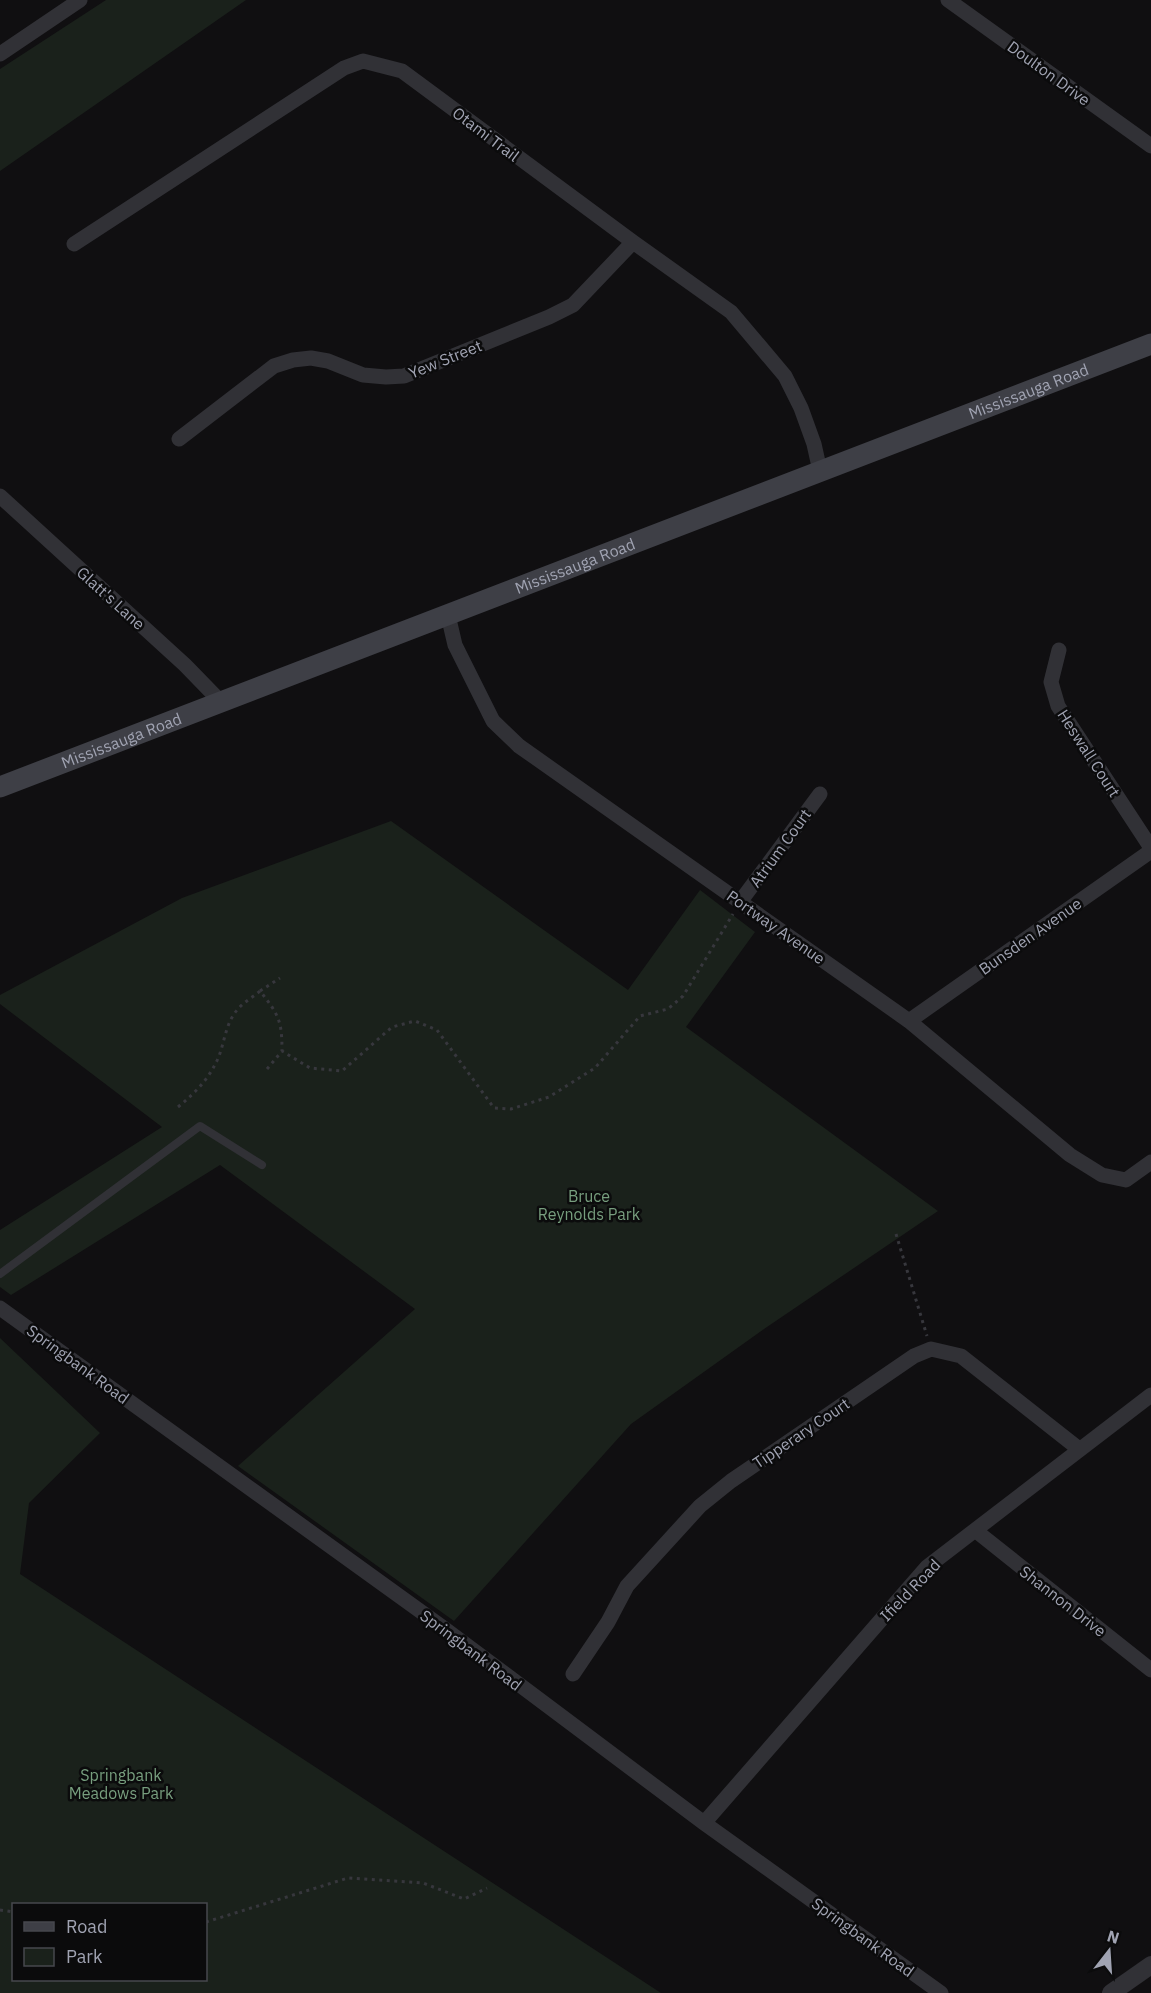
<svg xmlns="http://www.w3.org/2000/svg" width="1151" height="1993" font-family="'IBM Plex Sans',sans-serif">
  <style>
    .green { fill: #1a211b; fill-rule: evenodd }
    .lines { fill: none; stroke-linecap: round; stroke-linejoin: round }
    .path { stroke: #37373d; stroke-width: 3; stroke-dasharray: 3 4.5; stroke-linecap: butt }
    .service { stroke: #313136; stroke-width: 8 }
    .minor { stroke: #313136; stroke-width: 15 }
    .tertiary { stroke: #313136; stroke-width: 18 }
    .secondary { stroke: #3e3f46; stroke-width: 21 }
    .labels { text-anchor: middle; stroke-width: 5; stroke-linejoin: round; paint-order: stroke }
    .street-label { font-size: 16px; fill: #a0a3b2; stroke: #0b0b0c }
    .park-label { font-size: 16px; fill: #779e7e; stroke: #0b0b0c }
  </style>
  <rect width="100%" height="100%" fill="#100f11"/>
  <path class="green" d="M106 0H246L0 171V69Z
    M391 821 628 990 700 890 755 932 686 1027 938 1211 764 1329 631 1424 454 1621 238 1466 415 1309 220 1165 11 1295 0 1287V1230L162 1127 0 1004V995L182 898Z
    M0 1338 100 1433 29 1503 20 1574 661 1993H0ZM14 1904H206V1980H14Z"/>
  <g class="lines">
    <path class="path" d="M260 991 280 978
      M267 1069 282 1051 310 1068 342 1071 392 1027 415 1021 437 1030 494 1108 511 1109 549 1097 595 1068 640 1016 668 1009 683 996 733 914
      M178 1107C196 1092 210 1078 219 1056 225 1040 226 1022 238 1009 244 1002 253 997 260 991 279 1015 282 1021 282 1051
      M896 1234 927 1336
      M0 1910 14 1912
      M206 1922 348 1878 423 1883 464 1899 487 1888"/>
    <path class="service" d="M0 1274 200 1126 262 1165"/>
    <path class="minor" d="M948 0 1151 146
      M0 54 80 0
      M74 244 344 68 363 61 402 71 633 242 731 312 785 376 801 408 814 444 820 471
      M179 439 274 366 293 360 311 358 328 361 363 375 386 377 404 376 549 317 573 305 633 242
      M0 496 185 665 220 701
      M448 615 455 645 493 721 519 746 909 1021 1070 1155 1102 1175 1126 1180 1151 1162
      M1059 650 1051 682 1058 706 1151 848
      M740 902 820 794
      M909 1021 1151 851
      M0 1308 445 1629 704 1823 941 1993
      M976 1531 1151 1670
      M573 1674 608 1622 627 1586 700 1506 731 1481 914 1356 931 1349 961 1356 1079 1449
      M704 1823 927 1567 1151 1395"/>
    <path class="tertiary" d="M1111 1993 1151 1965"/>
    <path class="secondary" id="s1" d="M0 787 1151 344"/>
  </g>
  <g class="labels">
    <g class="street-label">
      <text transform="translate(1049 73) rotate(36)" y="6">Doulton Drive</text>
      <text transform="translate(486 134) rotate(37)" y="6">Otami Trail</text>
      <text transform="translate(445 359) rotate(-22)" y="6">Yew Street</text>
      <text dy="6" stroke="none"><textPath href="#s1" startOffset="1102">Mississauga Road</textPath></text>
      <text dy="6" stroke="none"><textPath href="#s1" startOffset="616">Mississauga Road</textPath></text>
      <text transform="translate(111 598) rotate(42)" y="6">Glatt's Lane</text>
      <text dy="6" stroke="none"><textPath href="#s1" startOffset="130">Mississauga Road</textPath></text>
      <text transform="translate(1089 753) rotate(57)" y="6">Heswall Court</text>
      <text transform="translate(780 848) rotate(-54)" y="6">Atrium Court</text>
      <text transform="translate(776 927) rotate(35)" y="6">Portway Avenue</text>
      <text transform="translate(1030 936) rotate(-35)" y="6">Bunsden Avenue</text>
      <text transform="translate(78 1364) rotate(36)" y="6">Springbank Road</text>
      <text transform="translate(801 1433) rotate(-34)" y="6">Tipperary Court</text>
      <text transform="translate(910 1590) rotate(-46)" y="6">Ifield Road</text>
      <text transform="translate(1063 1601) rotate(38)" y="6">Shannon Drive</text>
      <text transform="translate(471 1650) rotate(37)" y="6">Springbank Road</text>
      <text transform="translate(863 1937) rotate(36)" y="6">Springbank Road</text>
    </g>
    <g class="park-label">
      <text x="589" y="1202">Bruce<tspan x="589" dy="18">Reynolds Park</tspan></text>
      <text x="121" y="1781">Springbank<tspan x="121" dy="18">Meadows Park</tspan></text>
    </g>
  </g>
  <rect x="12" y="1903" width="195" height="78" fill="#0b0b0c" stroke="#47484e" stroke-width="1.5"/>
  <rect x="24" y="1922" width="30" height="9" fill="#3e3f46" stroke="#47484e" stroke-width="1.5"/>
  <text x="66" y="1933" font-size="18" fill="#a0a3b2">Road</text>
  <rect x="24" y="1948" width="30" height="18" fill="#1a211b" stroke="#47484e" stroke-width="1.5"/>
  <text x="66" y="1963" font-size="18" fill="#a0a3b2">Park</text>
  <g transform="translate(1109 1951) rotate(17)" stroke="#0b0b0c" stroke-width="4.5" paint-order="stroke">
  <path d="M0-4.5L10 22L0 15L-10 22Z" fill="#a0a3b2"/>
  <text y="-9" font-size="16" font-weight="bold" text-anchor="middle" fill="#a0a3b2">N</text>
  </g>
</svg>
